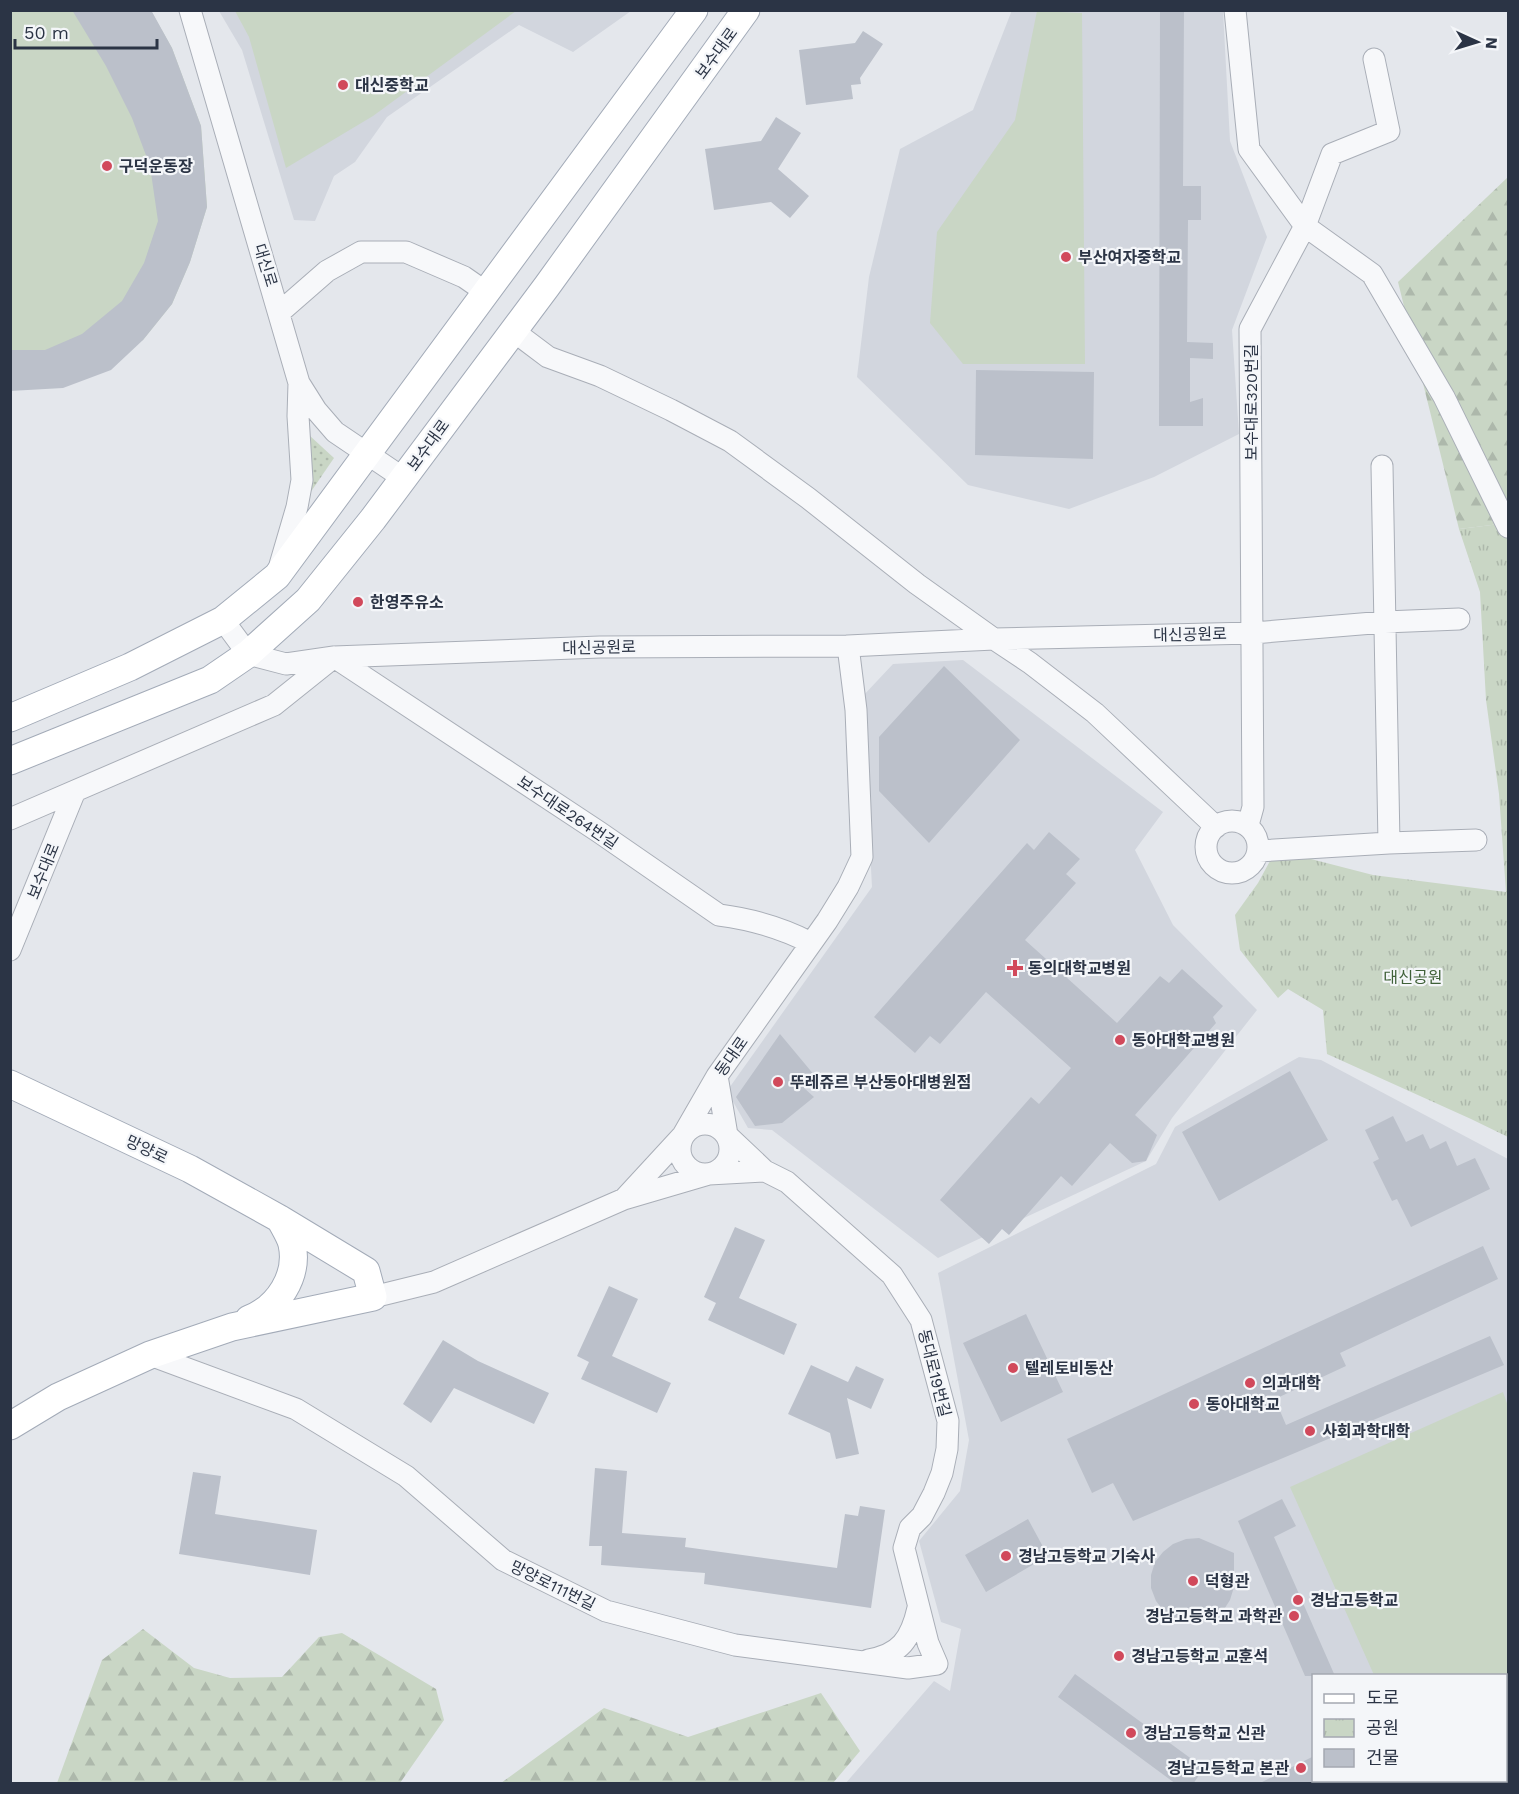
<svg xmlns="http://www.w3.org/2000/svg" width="1519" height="1794" font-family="'Work Sans','Noto Sans KR',sans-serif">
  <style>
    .built { fill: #d2d6de; fill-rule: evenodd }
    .grass { fill: url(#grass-dots) }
    .forest { fill: url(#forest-firs) }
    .park { fill: url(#park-tufts) }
    .pitch { fill: #c9d6c5 }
    .building { fill: #bbc0ca }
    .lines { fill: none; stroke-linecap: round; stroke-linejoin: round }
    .minor-casing { stroke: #a9aeb7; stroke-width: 23 }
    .major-casing { stroke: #a3abb8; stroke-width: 29 }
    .minor { stroke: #f7f8fa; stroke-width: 21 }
    .major { stroke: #fff; stroke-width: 27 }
    .poi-dot { fill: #d1495b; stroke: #f4f6f9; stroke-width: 2 }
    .labels { text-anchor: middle; stroke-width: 4.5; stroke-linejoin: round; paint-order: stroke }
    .street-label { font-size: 16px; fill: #2b3445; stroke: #f4f6f9 }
    .poi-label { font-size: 16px; font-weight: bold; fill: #2b3445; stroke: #f4f6f9; text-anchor: start }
    .park-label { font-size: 16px; fill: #3f6138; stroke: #f4f6f9 }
  </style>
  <defs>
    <pattern id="grass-dots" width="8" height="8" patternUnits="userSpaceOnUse" patternTransform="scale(1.5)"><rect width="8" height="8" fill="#c9d6c5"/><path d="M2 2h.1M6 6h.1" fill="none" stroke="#adb8ab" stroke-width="1.8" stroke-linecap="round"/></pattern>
    <pattern id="forest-firs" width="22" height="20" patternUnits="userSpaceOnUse" patternTransform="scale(1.5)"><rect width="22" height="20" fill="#c9d6c5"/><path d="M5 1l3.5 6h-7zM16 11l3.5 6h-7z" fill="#adb8ab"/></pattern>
    <pattern id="park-tufts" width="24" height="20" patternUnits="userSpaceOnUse" patternTransform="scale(1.5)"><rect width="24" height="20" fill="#c9d6c5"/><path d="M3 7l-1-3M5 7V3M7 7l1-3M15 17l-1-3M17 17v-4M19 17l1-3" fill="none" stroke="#adb8ab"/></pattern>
  </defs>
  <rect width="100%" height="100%" fill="#e4e7ec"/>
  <path class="built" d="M1012 10 1223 11 1230 141 1267 237 1232 330 1239 434 1154 477 1069 509 968 485 857 377 869 277 900 149 973 110Z
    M219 11H631L573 52 519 25 387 117 355 162 334 176 315 221 294 220 242 50Z
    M963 660 1163 812 1135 850 1173 925 1257 1010 1172 1118 1146 1161 938 1258 772 1130 748 1128 727 1091 872 887 862 697 893 664Z
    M1299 1057 1321 1060 1508 1159V1783L845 1784 934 1681 950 1691 961 1629 941 1622 919 1541 960 1491 969 1440 938 1273 1156 1164 1175 1127ZM1314 1676H1506V1780H1314Z"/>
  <path class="grass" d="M309 435 334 458 310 493Z"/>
  <path class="forest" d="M1508 177V523L1459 529 1398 282Z
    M143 1629 194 1668 230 1678 282 1677 319 1637 342 1633 436 1689 444 1720 400 1783H57L102 1660Z
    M821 1693 860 1751 833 1783H501L604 1708 688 1737Z"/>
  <path class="park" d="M1508 523V1137L1471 1119 1327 1054 1323 1010 1288 989 1278 998 1240 950 1235 915 1258 883 1276 850 1373 875 1506 892 1499 794 1486 700 1480 592 1459 529Z"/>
  <path class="pitch" d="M11 11H151L172 48 201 126 207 207 190 262 172 304 143 340 11 390Z
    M235 11H516L373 116 286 168 249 37Z
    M1037 11 1082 13 1085 364H963L930 323 937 232 1015 120Z
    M1503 1392 1508 1406V1712L1506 1714V1676L1374 1675 1290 1487Z"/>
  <path class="building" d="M72 10H151L172 48 201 126 207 207 190 262 172 304 143 340 111 370 63 388 10 391V350H45L82 334 122 301 144 263 158 221 150 166 132 118 106 66Z
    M1160 10H1184L1183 186H1201V220H1188L1187 342 1213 343V359L1190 358V402L1203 398V426H1159Z
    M863 31 883 44 860 78 861 84 851 85 853 99 806 105 799 50 855 43Z
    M776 117 801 133 778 169 809 196 790 218 771 202 714 210 705 149 761 141Z
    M976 370 1094 372 1093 459 975 455Z
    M944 666 1020 740 929 843 879 791V737Z
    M1049 832 1080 859 1066 874 1076 883 1025 940 1117 1023 1160 976 1169 983 1182 969 1223 1006 1213 1017 1216 1023 1135 1115 1157 1135 1146 1161 1132 1163 1110 1143 1072 1186 1061 1176 1009 1235 1002 1229 989 1244 940 1200 1031 1097 1039 1104 1071 1068 986 992 940 1044 930 1036 915 1053 874 1017 1027 843 1034 850Z
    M780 1034 815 1076 804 1088 814 1097 782 1123 755 1126 736 1097Z
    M1290 1071 1328 1140 1219 1201 1182 1132Z
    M1393 1116 1406 1142 1423 1134 1430 1149 1446 1141 1457 1166 1475 1158 1490 1189 1411 1227 1397 1199 1392 1201 1373 1162 1379 1159 1365 1130Z
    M735 1227 765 1240 739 1298 797 1324 784 1355 708 1320 716 1303 704 1297Z
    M1483 1246 1498 1279 1340 1353 1346 1366 1275 1399 1286 1425 1490 1336 1504 1365 1133 1521 1113 1483 1092 1493 1067 1439Z
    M609 1286 638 1299 612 1356 671 1383 657 1413 581 1379 589 1362 577 1356Z
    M1026 1314 1063 1392 1001 1422 963 1343Z
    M443 1340 478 1361 549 1393 534 1424 454 1388 431 1423 403 1404Z
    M811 1365 848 1382 856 1366 884 1379 871 1409 847 1398 859 1454 836 1459 830 1433 788 1414Z
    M595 1468 627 1471 622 1533 686 1538 685 1547 837 1568 845 1514 858 1516 860 1506 885 1510 871 1608 704 1584 705 1573 601 1565 602 1546H589Z
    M193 1472 221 1476 215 1514 317 1530 310 1575 179 1554Z
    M1282 1499 1296 1526 1274 1537 1335 1676H1305L1238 1521Z
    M1028 1519 1048 1556 986 1592 965 1555Z
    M1199 1538 1234 1553V1587L1230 1600 1223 1611 1213 1618 1200 1623H1187L1174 1619 1164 1611 1156 1601 1151 1588V1575L1155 1562 1163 1552 1173 1544 1186 1539Z
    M1075 1674 1204 1768 1193 1784H1176L1058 1697Z
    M1314 1756V1784H1258Z"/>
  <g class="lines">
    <g class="minor-casing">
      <path id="minor" d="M190 10 299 383 316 410 335 432 403 478
        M1235 10 1249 149 1305 226 1250 329 1253 807 1248 825
        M1374 59 1389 131 1332 154 1305 226 1372 274 1444 397 1508 527
        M280 312 327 271 361 252H406L464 277 487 293
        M512 330 548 357 600 376 671 410 730 441 808 498 917 584 994 639 1253 633 1385 622 1459 619
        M1382 466 1389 843 1476 840
        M280 565 297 507 302 480 298 416 299 383
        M223 620 248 654 286 664 334 657 600 647 848 646 994 639 1030 663 1095 713 1216 827
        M10 819 274 705 334 657 599 832 719 915C750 919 784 929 811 943
        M1206 847a26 26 0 1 1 52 0a26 26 0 1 1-52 0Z
        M1259 851 1389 843
        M10 950 75 791
        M680 1149a25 25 0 1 1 50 0a25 25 0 1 1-50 0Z
        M624 1199 709 1174 765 1171
        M373 1297 434 1282 624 1199 683 1135 717 1076 827 921 848 887 862 857 856 710 848 646
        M150 1355 296 1409 406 1476 503 1560 606 1611 735 1645 908 1668 937 1664 928 1643 904 1548 910 1528 922 1516 934 1493 942 1473 947 1449 948 1421 921 1320 892 1275 787 1182 765 1171 727 1135 717 1076
        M868 1660C900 1655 911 1639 918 1608"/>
    </g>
    <g class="major-casing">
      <path id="major" d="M10 718 130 667 223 620 277 576 694 10
        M10 761 210 680 248 654 308 600 373 519 547 286 746 10
        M10 1084 190 1169 280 1219 366 1271 373 1297 232 1327 150 1355 58 1397 10 1426
        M249 1319C278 1308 299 1276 292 1244 290 1236 284 1227 280 1219"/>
    </g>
    <use href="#minor" class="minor"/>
    <use href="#major" class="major"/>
  </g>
  <g class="poi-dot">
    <circle cx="343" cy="85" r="6"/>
    <circle cx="107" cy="166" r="6"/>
    <circle cx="1066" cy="257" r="6"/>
    <circle cx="358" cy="602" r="6"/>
    <path d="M1012 959h6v6h6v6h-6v6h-6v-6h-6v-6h6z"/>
    <circle cx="1120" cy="1040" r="6"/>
    <circle cx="778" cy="1082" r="6"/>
    <circle cx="1013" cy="1368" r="6"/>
    <circle cx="1250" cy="1383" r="6"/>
    <circle cx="1194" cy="1404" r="6"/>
    <circle cx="1310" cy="1431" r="6"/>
    <circle cx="1006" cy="1556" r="6"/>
    <circle cx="1193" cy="1581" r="6"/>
    <circle cx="1298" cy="1600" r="6"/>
    <circle cx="1294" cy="1616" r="6"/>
    <circle cx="1119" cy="1656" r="6"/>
    <circle cx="1131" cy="1733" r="6"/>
    <circle cx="1301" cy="1768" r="6"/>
  </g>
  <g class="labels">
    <g class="street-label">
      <text transform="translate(716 53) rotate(-54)" y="6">보수대로</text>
      <text transform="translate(266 265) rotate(73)" y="6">대신로</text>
      <text transform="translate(1251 402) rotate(-90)" y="6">보수대로320번길</text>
      <text transform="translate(428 445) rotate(-54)" y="6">보수대로</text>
      <text transform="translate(1190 634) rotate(-1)" y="6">대신공원로</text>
      <text transform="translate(599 647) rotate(-1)" y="6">대신공원로</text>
      <text transform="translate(568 812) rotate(34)" y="6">보수대로264번길</text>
      <text transform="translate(43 871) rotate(-68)" y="6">보수대로</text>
      <text transform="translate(731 1056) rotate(-55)" y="6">동대로</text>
      <text transform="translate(147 1149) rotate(25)" y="6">망양로</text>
      <text transform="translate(935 1373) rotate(76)" y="6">동대로19번길</text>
      <text transform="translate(553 1585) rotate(26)" y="6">망양로111번길</text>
    </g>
    <g class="poi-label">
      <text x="355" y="91">대신중학교</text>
      <text x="119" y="172">구덕운동장</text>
      <text x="1078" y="263">부산여자중학교</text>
      <text x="370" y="608">한영주유소</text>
      <text x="1028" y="974">동의대학교병원</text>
      <text x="1132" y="1046">동아대학교병원</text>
      <text x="790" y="1088">뚜레쥬르 부산동아대병원점</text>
      <text x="1025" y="1374">텔레토비동산</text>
      <text x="1262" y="1389">의과대학</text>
      <text x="1206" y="1410">동아대학교</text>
      <text x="1322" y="1437">사회과학대학</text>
      <text x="1018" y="1562">경남고등학교 기숙사</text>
      <text x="1205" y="1587">덕형관</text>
      <text x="1310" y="1606">경남고등학교</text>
      <text x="1282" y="1622" text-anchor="end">경남고등학교 과학관</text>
      <text x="1131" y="1662">경남고등학교 교훈석</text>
      <text x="1143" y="1739">경남고등학교 신관</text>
      <text x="1289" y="1774" text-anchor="end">경남고등학교 본관</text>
    </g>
    <g class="park-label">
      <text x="1413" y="983">대신공원</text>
    </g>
  </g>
  <rect width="1519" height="1794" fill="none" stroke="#2b3445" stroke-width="24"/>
  <rect x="1312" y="1674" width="195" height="108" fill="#f4f6f9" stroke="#a4a8b1" stroke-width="1.5"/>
  <rect x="1324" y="1694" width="30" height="9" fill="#ffffff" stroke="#a4a8b1" stroke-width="1.5"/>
  <text x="1366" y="1704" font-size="18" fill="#2b3445">도로</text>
  <rect x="1324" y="1719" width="30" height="18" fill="url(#park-tufts)" stroke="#a4a8b1" stroke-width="1.5"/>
  <text x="1366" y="1734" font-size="18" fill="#2b3445">공원</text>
  <rect x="1324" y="1749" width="30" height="18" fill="#bbc0ca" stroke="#a4a8b1" stroke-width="1.5"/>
  <text x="1366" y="1764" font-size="18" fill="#2b3445">건물</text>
  <g transform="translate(1477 42) rotate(94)" stroke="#f4f6f9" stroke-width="4.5" paint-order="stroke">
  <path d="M0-4.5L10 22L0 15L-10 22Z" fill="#2b3445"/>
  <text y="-9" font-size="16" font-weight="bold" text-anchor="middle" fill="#2b3445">N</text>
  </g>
  <path d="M15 39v9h142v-9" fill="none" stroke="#2b3445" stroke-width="3"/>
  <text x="24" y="39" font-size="18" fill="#2b3445" stroke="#f4f6f9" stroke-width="4.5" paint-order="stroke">50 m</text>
</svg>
